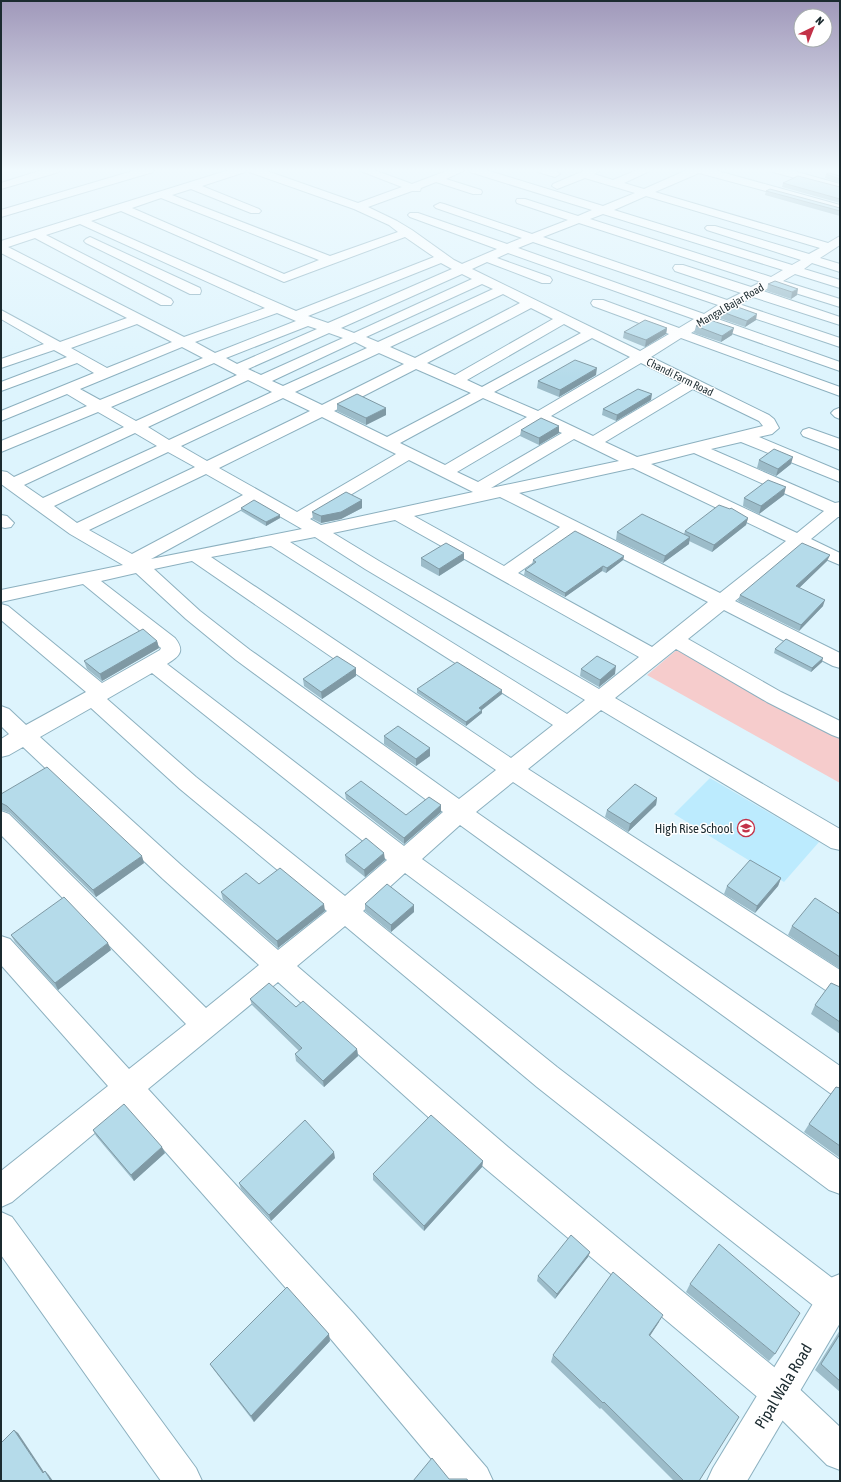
<svg xmlns="http://www.w3.org/2000/svg" width="841" height="1482" font-family="'Asap Condensed',sans-serif">
  <style>
    .built { fill: #bcebfe }
    .green { fill: #f6cccc }
    .lines { fill: none; stroke-linecap: round; stroke-linejoin: round }
    .minor-casing { stroke: #8cb0bf; stroke-width: 2 }
    .tertiary-casing { stroke: #8cb0bf; stroke-width: 2 }
    .minor { fill: #fff; fill-rule: evenodd }
    .tertiary { fill: #fff; fill-rule: evenodd }
    .wall { fill: #9cbcc9 }
    .shaded-wall { fill: #7f99a4 }
    .building { fill: #b5dbea; stroke: #7f99a4 }
    .labels { text-anchor: middle; stroke-width: 3; stroke-linejoin: round; paint-order: stroke }
    .far-street-label { font-size: 11px; fill: #1b2a2f; stroke: #fff }
    .poi-label { font-size: 13px; fill: #1b2a2f; stroke: #fff; text-anchor: end }
    .near-street-label { font-size: 16px; fill: #1b2a2f; stroke: #fff }
  </style>
  <rect width="100%" height="100%" fill="#ddf4fd"/>
  <path class="built" d="M710 778 819 842 784 882 674 814Z"/>
  <path class="green" d="M680 647 840 732V783L647 675Z"/>
  <g class="lines">
    <g class="minor-casing">
      <path id="minor" d="M42 170H60L59 172 1 189V183Z
        M136 170H154L153 172 1 217V210Z
        M229 170H246L245 172 202 186 259 209 261 211 259 213H251L191 189 172 195 330 256 398 232 389 225 354 209 249 172 248 170H264L358 203 402 187 358 170H374L412 184 449 170H465L446 179 481 190 482 192 481 194H473L436 182 421 188 420 191H412L368 207 397 221 412 230 454 260 462 264 497 249 410 217 408 215 410 213H418L507 244 522 238 436 208 434 206 440 203 444 204 532 234 568 220 517 203 516 201 517 199H525L578 216 592 210 470 172 469 170H486L603 206 635 193 585 178 557 189 552 186 553 184 586 170H601L594 174 613 180 637 170H652L624 183 644 189 687 170H714L840 205V211L699 173 655 192 828 243 840 236V245L820 258 840 264V272L812 263 804 269 840 280V288L795 274 783 281 840 299V307L773 286 763 291 840 317V325L753 297 739 304 840 338V347L730 310 715 318 840 362V371L706 324 691 333 840 387V396L681 338 651 357 769 415 774 419 779 428 772 434 759 437 840 471V482L741 442 711 449 835 503 840 502V517H838L811 539 840 553V565L800 548 735 601 840 653V668L833 666 724 610 688 639 781 692 840 721V738L832 735 767 702 676 649 615 698 840 829V850L831 848 601 710 528 769 840 970V997L830 993 513 782 476 812 840 1066V1097L830 1093 460 825 422 859 840 1160V1194L829 1190 405 873 363 911 557 1067 840 1284V1322L828 1317 537 1087 345 926 297 966 508 1147 791 1381 840 1427V1470L827 1465 767 1405 486 1169 278 982 148 1089 354 1314 487 1468 493 1481H450L330 1338 126 1107 12 1202 1 1207V1171L108 1086 1 965V936L10 939 129 1069 186 1024 1 835V811L9 814 206 1008 259 965 163 879 23 747 9 755 1 757V739L9 734 1 726V706L9 709 26 725 86 692 1 620V604L8 606 102 683 160 650 161 648 83 584 1 602V590L123 565 70 534 1 484V471L7 472 14 477 124 427 98 412 1 452V441L87 406 67 394 1 421V411L94 373 77 363 1 391V382L67 357 54 350 1 368V359L44 344 1 319V310L60 342 127 318 1 253V241ZM646 196 820 248 809 254 715 226H707L705 228 707 230 801 260 792 265 614 210ZM161 198 319 260 284 274 132 208ZM121 211 284 282 405 237 434 257 296 311 91 221ZM603 214 783 270 771 277 590 219ZM579 223 761 282 751 287 683 265H675L673 268 675 271 741 293 727 300 543 237ZM80 224 265 308 184 337 8 247 35 238 161 305H171L173 302 171 299 46 235ZM533 242 718 305 704 314 518 248ZM508 253 694 319 679 328 603 300H593L591 303 593 306 669 334 640 351 472 269 487 262 542 283H550L552 280 550 277 497 258ZM441 263 452 269 328 323 308 316ZM462 274 472 279 354 333 341 328ZM482 284 493 289 378 342 366 337ZM503 294 520 303 415 358 390 347ZM531 308 553 319 455 375 427 363ZM277 313 296 321 215 353 195 342ZM137 324 172 342 107 368 71 348ZM564 324 581 333 482 387 467 380ZM308 326 317 329 237 364 226 358ZM329 333 343 338 261 375 248 369ZM592 338 630 357 538 411 494 392ZM355 342 367 348 283 386 272 381ZM182 347 203 358 100 400 80 389ZM379 353 404 364 322 405 295 392ZM214 363 237 375 136 421 111 407ZM641 363 682 383 593 436 551 416ZM416 369 471 393 387 437 334 411ZM248 380 272 392 169 440 148 427ZM693 389 759 421 763 426 637 457 605 442ZM283 398 310 411 207 461 181 446ZM483 398 527 417 445 465 400 443ZM322 417 396 454 297 512 219 468ZM540 423 562 433 478 482 457 472ZM135 433 157 446 43 498 24 485ZM574 439 619 461 491 488ZM168 452 195 467 77 523 54 506ZM694 453 824 511 797 533 651 464ZM409 460 473 492 321 525 310 519ZM633 468 786 541 720 593 519 493ZM206 474 243 495 132 554 89 530ZM500 497 560 527 504 566 414 516ZM255 502 302 529 151 559ZM395 520 639 657 599 689 379 561 333 533ZM574 534 708 602 652 647 518 573ZM315 537 365 569 585 700 567 714 290 542ZM271 546 553 725 511 758 211 557ZM192 561 496 770 459 799 250 650 200 611 154 569ZM136 573 186 619 236 660 443 812 404 846 167 664C180 656 185 651 175 638L101 581ZM152 673 387 860 345 896 196 777 107 699ZM91 708 180 789 327 911 278 950 181 865 40 737Z
        M537 170H554L560 174 555 177 538 172Z
        M772 170H790L840 184V190L773 172Z
        M90 237 200 288 201 291 200 294H190L86 243 84 241 86 239Z
        M839 408 840 409V419L835 417 831 413 834 410Z
        M809 428 840 439V450L803 436 801 433 803 430Z
        M1 515 7 516 14 523 11 527 5 528 1 527Z
        M1 1212 12 1217 196 1468 202 1481H161L1 1255Z"/>
    </g>
    <g class="tertiary-casing">
      <path id="tertiary" d="M840 1274V1323L747 1481H707L713 1468 828 1279Z"/>
    </g>
    <use href="#minor" class="minor"/>
    <use href="#tertiary" class="tertiary"/>
  </g>
  <path class="wall" d="M826 174 840 176V183L825 178Z
    M783 183 840 187V203L782 187Z
    M766 191 840 208V216L765 195Z
    M775 281 797 295 791 299 767 291 768 284Z
    M720 311 756 320 745 327 719 318Z
    M696 326 732 335 721 342 694 333Z
    M667 328 666 334 645 347 623 338 624 332Z
    M596 375 559 397 537 388 538 381Z
    M651 400 616 421 602 415 603 409Z
    M337 404 386 415 366 425 337 411Z
    M521 430 559 433 539 445 520 436Z
    M759 460 791 464 776 476 757 468Z
    M784 495 759 514 743 506 744 498Z
    M362 500V508L341 519 321 523 313 519 312 512Z
    M241 508 280 518 266 526 241 511Z
    M748 518 746 525 712 552 689 541V544L663 563 616 540 617 532 684 534 685 531Z
    M830 555 827 561 799 588 823 606 799 631 738 601 740 595Z
    M624 556 623 560 606 573 602 571 565 597 524 575 525 570 532 565 533 560Z
    M421 558 464 560 439 576 421 566Z
    M157 641 159 648 102 681 87 669 84 661Z
    M775 649 822 662 811 672 774 653Z
    M581 669 615 674 599 687 580 676Z
    M356 676 322 699 304 686 303 679Z
    M417 689 502 694 482 710V713L466 726 417 693Z
    M384 736 430 748V756L416 766 384 744Z
    M345 793 406 815 441 805V812L404 844 346 799Z
    M1 794 144 863 96 897 10 813 2 810H1Z
    M657 798 656 805 628 832 605 817 607 810Z
    M345 855 385 860 365 877 346 862Z
    M781 878 778 886 755 913 724 894 727 886Z
    M221 892 325 911 278 948 223 900Z
    M365 904 414 912 391 932 365 911Z
    M840 914V969L788 935 792 926Z
    M11 935 111 950 58 990 15 942Z
    M840 987V1034L811 1014 815 1005Z
    M250 999 357 1049 358 1056 324 1087 296 1061 295 1054 299 1051 252 1005Z
    M840 1088V1158L804 1132 809 1124Z
    M93 1130 165 1153 134 1181 96 1136Z
    M335 1158 271 1221 241 1189 239 1183Z
    M483 1161 482 1167 424 1231 373 1180V1174Z
    M590 1252 588 1257 555 1299 537 1281 538 1276Z
    M690 1284 775 1354 769 1361 686 1292Z
    M659 1322 650 1335 699 1481H674L601 1408 600 1409 551 1362 553 1355Z
    M840 1330V1392L815 1370Z
    M330 1341 254 1422 214 1370 210 1364Z"/>
  <path class="shaded-wall" d="M798 289 797 295 791 299 792 292Z
    M757 314 756 320 745 327 747 321Z
    M667 328 666 334 645 347 646 340Z
    M734 328 732 335 721 342 722 336Z
    M597 368 596 375 559 397 560 390Z
    M652 394 651 400 616 421 617 415Z
    M386 408V415L366 425V418Z
    M559 426V433L539 445V438Z
    M793 457 791 464 776 476 778 469Z
    M786 487 784 495 759 514 761 506Z
    M362 500V508L341 519 321 523V516Z
    M280 515V518L266 526V522Z
    M748 518 746 525 712 552 714 545Z
    M690 537 689 544 663 563 665 556Z
    M464 553V560L439 576V569Z
    M830 555 827 561 794 593 796 586Z
    M624 556 623 560 606 573 607 568Z
    M603 566 602 571 565 597V593Z
    M825 600 823 606 799 631 801 625Z
    M157 641 159 648 102 681 100 674Z
    M823 658 822 662 811 672 812 668Z
    M616 666 615 674 599 687 600 680Z
    M356 668V676L322 699 321 692Z
    M502 690V694L479 712V708Z
    M482 710V713L466 726V722Z
    M430 748V756L416 766V759Z
    M657 798 656 805 628 832 630 824Z
    M441 805V812L404 844V838Z
    M384 853 385 860 365 877 364 870Z
    M142 856 144 863 96 897 93 890Z
    M781 878 778 886 755 913 757 906Z
    M324 904 325 911 278 948 277 941Z
    M414 905V912L391 932V925Z
    M108 943 111 950 58 990 55 983Z
    M357 1049 358 1056 324 1087 323 1081Z
    M162 1147 165 1153 134 1181 131 1175Z
    M334 1152 335 1158 271 1221 269 1215Z
    M483 1161 482 1167 424 1231V1226Z
    M590 1252 588 1257 555 1299 557 1294Z
    M663 1315 659 1322 646 1342 649 1335Z
    M329 1334 330 1341 254 1422 251 1416Z
    M14 1430 18 1433 46 1475 43 1473Z
    M45 1471 48 1474 53 1481H51Z"/>
  <path class="building" d="M829 173 840 176V179L826 174Z
    M798 176 840 187V199L783 183Z
    M770 189 840 208V211L766 191Z
    M775 281 798 289 792 292 768 284Z
    M732 305 757 314 747 321 720 311Z
    M707 319 734 328 722 336 696 326Z
    M645 320 667 328 646 340 624 332Z
    M575 360 597 368 560 390 538 381Z
    M638 389 652 394 617 415 603 409Z
    M357 394 386 408 366 418 337 404Z
    M541 418 559 426 539 438 521 430Z
    M774 449 793 457 778 469 759 460Z
    M768 480 786 487 761 506 744 498Z
    M346 492 362 500 341 512 321 516 312 512Z
    M254 500 280 515 266 522 241 508Z
    M719 505 730 509 731 508 748 518 714 545 685 531Z
    M642 514 690 537 665 556 617 532Z
    M575 531 624 556 607 568 603 566 565 593 525 570 536 562 533 560Z
    M446 543 464 553 439 569 421 558Z
    M802 543 830 555 796 586 825 600 801 625 740 595Z
    M143 629 157 641 100 674 84 661Z
    M786 639 823 658 812 668 775 649Z
    M337 656 356 668 321 692 303 679Z
    M597 656 616 666 600 680 581 669Z
    M457 662 502 690 479 708 482 710 466 722 417 689Z
    M398 726 430 748 416 759 384 736Z
    M47 767 142 856 93 890 7 806 1 803V794Z
    M361 781 406 815 429 797 441 805 404 838 345 793Z
    M635 784 657 798 630 824 607 810Z
    M366 838 384 853 364 870 345 855Z
    M750 860 781 878 757 906 727 886Z
    M280 868 324 904 277 941 221 892 246 873 259 884Z
    M387 884 414 905 391 925 365 904Z
    M64 897 108 943 55 983 11 935Z
    M815 898 840 914V957L792 926Z
    M269 983 296 1007 303 1001 357 1049 323 1081 295 1054 302 1048 250 999Z
    M831 983 840 987V1022L815 1005Z
    M836 1087 840 1088V1146L809 1124Z
    M124 1104 162 1147 131 1175 93 1130Z
    M431 1115 483 1161 424 1226 373 1174Z
    M305 1120 334 1152 269 1215 239 1183Z
    M571 1235 590 1252 557 1294 538 1276Z
    M719 1244 800 1313 775 1354 690 1284Z
    M613 1272 663 1315 649 1335 739 1417 699 1481H684L604 1402 603 1403 553 1355Z
    M287 1287 329 1334 251 1416 210 1364Z
    M840 1334V1381L821 1364Z
    M14 1430 43 1473 45 1471 51 1481H1V1443Z
    M432 1458 449 1479H467L468 1481H413Z"/>
  <linearGradient id="sky" x2="0" y2="1"><stop stop-color="#a098ba"/><stop offset="0.45" stop-color="#f0fafe"/><stop offset="1" stop-color="#f0fafe" stop-opacity="0"/></linearGradient>
  <rect width="841" height="378" fill="url(#sky)"/>
  <defs>
    <g id="school-ring" transform="scale(0.9)"><circle r="9.5" fill="#fff" stroke="#c33248" stroke-width="1.5"/><path d="M0-5L7-2L0 1L-7-2ZM-4 1L0 2.5L4 1V4Q0 6-4 4Z" fill="#c33248"/></g>
  </defs>
  <g fill-rule="evenodd">
    <use href="#school-ring" x="746" y="828"/>
  </g>
  <g class="labels">
    <g class="far-street-label">
      <text transform="translate(730 305) rotate(-30)" y="4">Mangal Bajar Road</text>
      <text transform="translate(680 377) rotate(26)" y="4">Chandi Farm Road</text>
    </g>
    <g class="poi-label">
      <text x="733" y="833">High Rise School</text>
    </g>
    <g class="near-street-label">
      <text transform="translate(783 1386) rotate(-59)" y="6">Pipal Wala Road</text>
    </g>
  </g>
  <rect width="841" height="1482" fill="none" stroke="#1b2a2f" stroke-width="4"/>
  <g transform="translate(813 28) rotate(43)"><circle r="19" fill="#ffffff" stroke="#a4aaac"/>
  <path d="M0-3L7 15L0 10L-7 15Z" fill="#c33248"/>
  <text y="-6" font-size="11" font-weight="bold" text-anchor="middle" fill="#1b2a2f">N</text>
  </g>
</svg>
